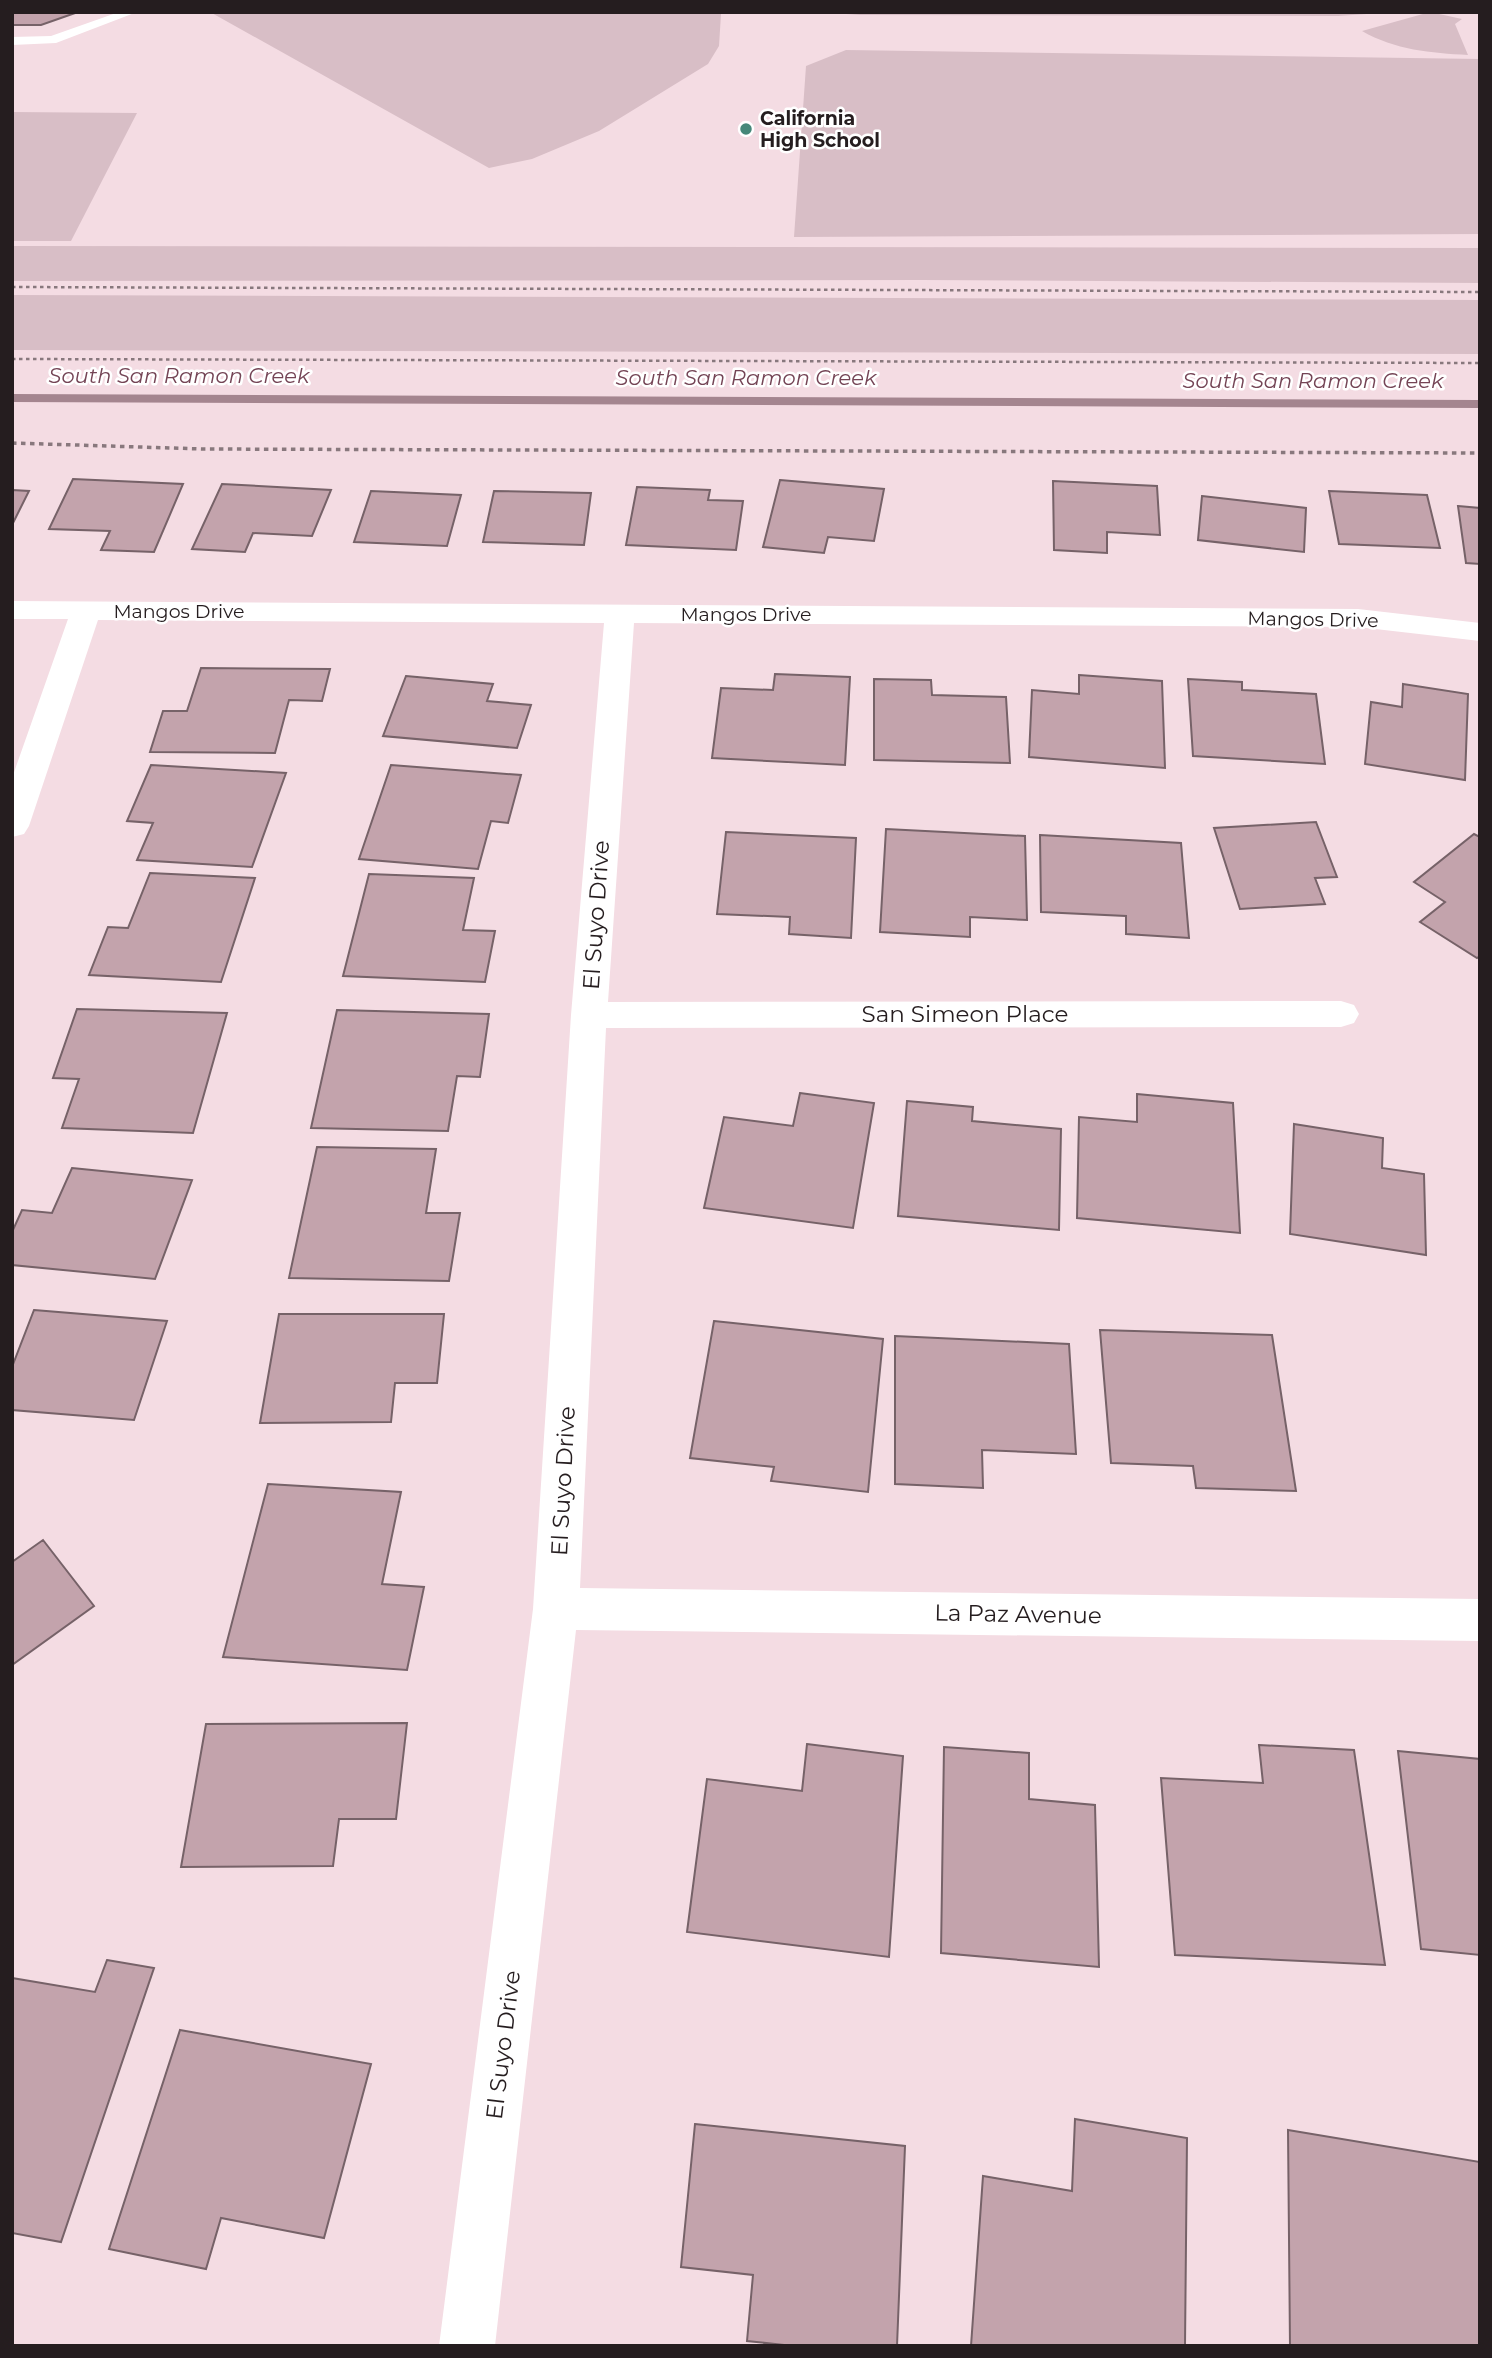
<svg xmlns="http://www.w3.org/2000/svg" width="1492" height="2358" font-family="Montserrat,sans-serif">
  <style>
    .green { fill: #d8bec6 }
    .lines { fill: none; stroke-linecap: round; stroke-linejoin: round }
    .stream { fill: #a4858f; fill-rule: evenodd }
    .building { fill: #c3a3ac; stroke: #766268; stroke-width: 2 }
    .path-far1 { stroke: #88787d; stroke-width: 2.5; stroke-dasharray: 3.5 3.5; stroke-linecap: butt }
    .path { stroke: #88787d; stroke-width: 3.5; stroke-dasharray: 4.5 4.5; stroke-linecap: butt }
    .lane { fill: #fff; fill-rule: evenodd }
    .street { fill: #fff; fill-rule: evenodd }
    .poi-dot { fill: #458779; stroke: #fff; stroke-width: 2.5 }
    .labels { text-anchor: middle; stroke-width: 5; stroke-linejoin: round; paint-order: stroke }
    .far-poi-label { font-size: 19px; font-weight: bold; fill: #251d1f; stroke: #fff; text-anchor: start }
    .far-street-label { font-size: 19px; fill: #251d1f; stroke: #fff }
    .far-water-label { font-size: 21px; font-style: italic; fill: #744455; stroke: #fff }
    .street-label { font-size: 23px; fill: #251d1f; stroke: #fff }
  </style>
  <rect width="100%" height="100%" fill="#f4dce3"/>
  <path class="green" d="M210 12H720L721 14 719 46 708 64 599 131 532 159 489 168Z
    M818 12H1395L1338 16 860 15Z
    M1430 12 1462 19 1455 24 1468 55C1431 53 1395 50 1362 31Z
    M846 50 1480 59V234L794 237 806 66Z
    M12 112 137 113 71 241H12Z
    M12 246 1480 248V283L922 280 12 281Z
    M12 295 1480 300V354L12 350Z"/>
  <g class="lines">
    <path class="stream" d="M12 394 1480 400V408L12 402Z"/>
  </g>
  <path class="building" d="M12 12H78L41 25H12Z
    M73 479 183 484 154 552 101 550 110 531 49 529Z
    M780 480 884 489 874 541 828 537 824 553 763 547Z
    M1053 481 1157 486 1160 535 1107 532V553L1054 550Z
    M222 484 331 490 312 536 253 533 245 552 192 549Z
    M637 487 710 490 708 500 743 501 736 550 626 545Z
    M12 490 29 491 12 525Z
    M371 491 461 495 447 546 354 542Z
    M494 491 591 493 584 545 483 542Z
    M1329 491 1427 495 1440 548 1339 544Z
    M1202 496 1306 508 1304 552 1198 540Z
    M1458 506 1480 508V564L1466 563Z
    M201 668 330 669 322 701 289 700 275 753 150 752 163 711H187Z
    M775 674 850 677 845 765 712 758 721 688 773 690Z
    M1079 675 1162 681 1165 768 1029 757 1032 690 1079 694Z
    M406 676 493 684 487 701 531 705 517 748 383 736Z
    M874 679 931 680 932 695 1006 697 1010 763 874 760Z
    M1188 679 1242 682V690L1316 694 1325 764 1193 756Z
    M1403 684 1468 694 1465 780 1365 764 1371 702 1402 707Z
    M151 765 286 773 252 867 137 860 153 823 127 821Z
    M391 765 521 775 508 823 491 821 478 869 359 859Z
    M1316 822 1337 877 1315 878 1325 904 1240 909 1214 828Z
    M886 829 1025 836 1027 920 970 917V937L880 932Z
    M726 832 856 838 851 938 789 934 790 917 717 914Z
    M1474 834 1480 837V956L1477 958 1420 922 1445 902 1414 882Z
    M1040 835 1181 843 1189 938 1126 934V916L1041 912Z
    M150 873 255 878 221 982 89 975 108 927 128 928Z
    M369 874 474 878 463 930 495 931 485 982 343 976Z
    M77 1009 227 1013 193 1133 62 1128 79 1079 53 1078Z
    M337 1010 489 1014 480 1077 457 1076 448 1131 311 1128Z
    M800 1093 874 1103 853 1228 704 1208 724 1117 793 1126Z
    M1137 1094 1233 1103 1240 1233 1077 1218 1079 1117 1137 1122Z
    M907 1101 973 1107 972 1121 1061 1129 1059 1230 898 1216Z
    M1294 1124 1383 1138 1382 1168 1424 1174 1426 1255 1290 1234Z
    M317 1147 436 1149 426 1213H460L449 1281 289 1278Z
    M72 1168 192 1180 155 1279 12 1265V1232L22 1210 52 1213Z
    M34 1310 167 1321 134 1420 12 1410V1367Z
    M279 1314H444L437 1383H395L391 1422 260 1423Z
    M714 1321 883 1339 868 1492 771 1481 774 1467 690 1458Z
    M1100 1330 1272 1335 1296 1491 1196 1488 1193 1466 1111 1463Z
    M895 1336 1069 1344 1076 1454 982 1450 983 1488 895 1484Z
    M268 1484 401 1492 382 1584 424 1587 407 1670 223 1657Z
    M43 1540 94 1606 12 1665V1562Z
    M407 1723 396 1819H339L333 1866 181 1867 206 1724Z
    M807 1744 903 1756 889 1957 687 1932 707 1779 802 1791Z
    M1259 1745 1354 1750 1385 1965 1175 1955 1161 1778 1263 1783Z
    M944 1747 1029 1753V1799L1095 1805 1099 1967 941 1953Z
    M1398 1751 1480 1759V1955L1421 1949Z
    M107 1960 154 1968 61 2242 12 2233V1978L95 1992Z
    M180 2030 371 2064 324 2238 221 2218 206 2269 109 2249Z
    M1075 2119 1187 2138 1185 2346H971L983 2176 1072 2191Z
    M695 2124 905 2146 897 2346H793L747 2341 753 2275 681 2267Z
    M1288 2130 1480 2162V2346H1290Z"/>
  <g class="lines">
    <path class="path-far1" d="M12 287 1480 292
      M12 359 1480 363"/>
    <path class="path" d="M12 443 203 449 1480 453"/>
    <path class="lane" d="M119 12H137L56 43 12 45V37L51 36Z"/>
    <path class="street" d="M12 601 1358 609 1480 623V641L1358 627 634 623 608 1002 1341 1001 1354 1005 1359 1014 1354 1023 1341 1027 606 1028 580 1588 1480 1599V1641L576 1630 495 2346H439L533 1609 571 1015 604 623 98 620 29 826 24 834 12 837V778L68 619H12Z"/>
  </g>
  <circle class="poi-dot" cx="746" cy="129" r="7"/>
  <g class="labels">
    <g class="far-poi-label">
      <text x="760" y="125">California<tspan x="760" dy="22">High School</tspan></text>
    </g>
    <g class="far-street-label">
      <text x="179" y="618">Mangos Drive</text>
      <text x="746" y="621">Mangos Drive</text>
      <text transform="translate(1313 619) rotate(1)" y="7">Mangos Drive</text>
    </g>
    <g class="far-water-label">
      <text x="179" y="383">South San Ramon Creek</text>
      <text x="746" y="385">South San Ramon Creek</text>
      <text x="1313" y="388">South San Ramon Creek</text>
    </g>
    <g class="street-label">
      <text transform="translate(596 915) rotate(-86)" y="8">El Suyo Drive</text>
      <text x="965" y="1022">San Simeon Place</text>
      <text transform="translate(563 1481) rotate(-87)" y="8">El Suyo Drive</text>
      <text transform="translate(1018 1614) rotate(1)" y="8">La Paz Avenue</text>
      <text transform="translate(503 2045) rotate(-83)" y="8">El Suyo Drive</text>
    </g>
  </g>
  <rect width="1492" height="2358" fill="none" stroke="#251d1f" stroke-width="28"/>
</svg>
